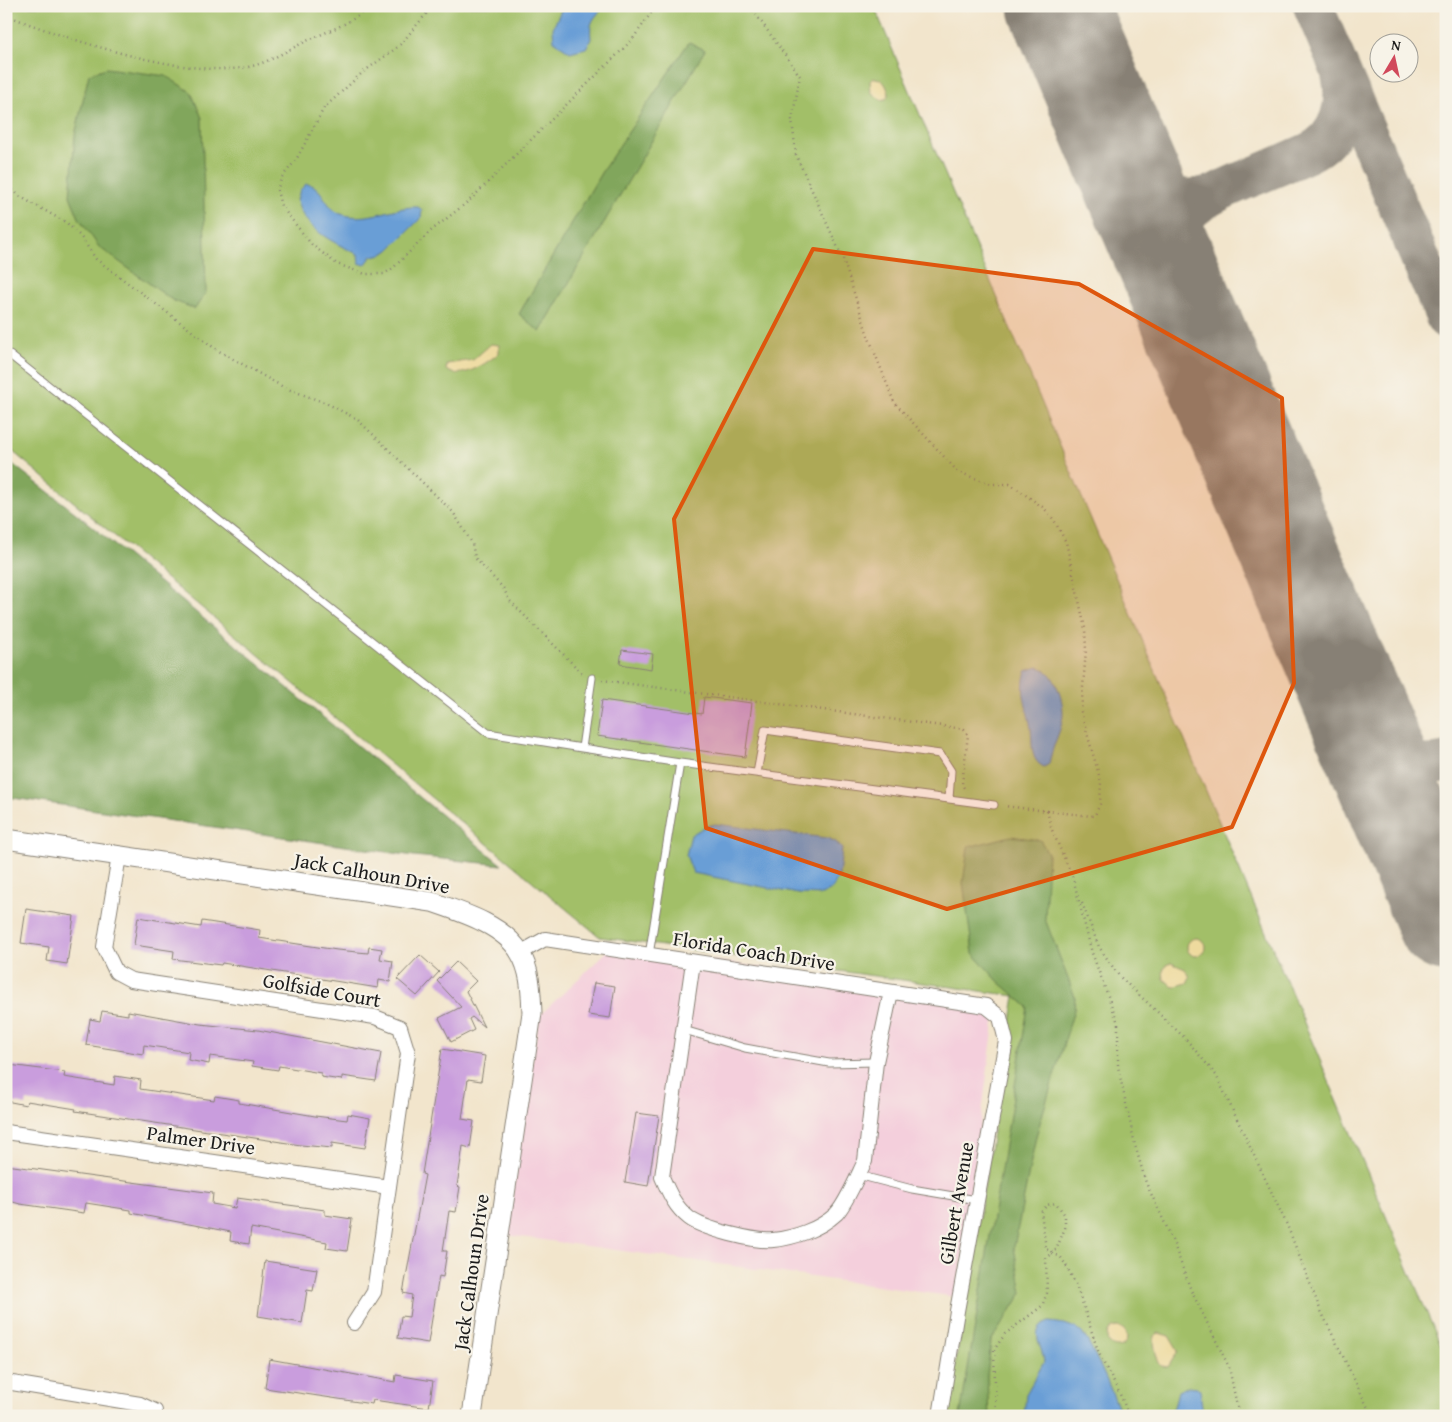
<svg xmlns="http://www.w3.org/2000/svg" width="1452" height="1422" font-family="'Gentium Book Plus',serif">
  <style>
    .built { fill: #f4cfdc }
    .green { fill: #a2bf67; stroke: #5f6e42 }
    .forest { fill: #81a65c; stroke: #4e613c }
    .sand { fill: #eeda9e; stroke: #857b5d }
    .water { fill: #699ed6; stroke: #425d79 }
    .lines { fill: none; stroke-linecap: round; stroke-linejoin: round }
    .taxiway { stroke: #878074; stroke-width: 40 }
    .runway { stroke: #878074; stroke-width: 99 }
    .building { fill: #c99ddd }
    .lane-casing { stroke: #878074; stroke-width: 9 }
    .street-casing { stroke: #878074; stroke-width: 16 }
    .secondary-casing { stroke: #878074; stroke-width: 21 }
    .path { stroke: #878074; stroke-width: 2.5; stroke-dasharray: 1 4; stroke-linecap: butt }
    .lane { stroke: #fff; stroke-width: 7 }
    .street { stroke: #fff; stroke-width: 14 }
    .secondary { stroke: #fff; stroke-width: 19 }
    .marked { fill: #de560d; fill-opacity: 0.2; stroke: #de560d; stroke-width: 4; stroke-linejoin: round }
    .labels { text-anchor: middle; stroke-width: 4.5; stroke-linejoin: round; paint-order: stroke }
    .street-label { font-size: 20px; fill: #1c1c1c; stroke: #f7f3e8 }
  </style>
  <rect width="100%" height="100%" fill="#f7f3e8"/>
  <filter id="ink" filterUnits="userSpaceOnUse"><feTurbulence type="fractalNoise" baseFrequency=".02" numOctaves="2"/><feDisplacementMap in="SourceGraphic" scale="10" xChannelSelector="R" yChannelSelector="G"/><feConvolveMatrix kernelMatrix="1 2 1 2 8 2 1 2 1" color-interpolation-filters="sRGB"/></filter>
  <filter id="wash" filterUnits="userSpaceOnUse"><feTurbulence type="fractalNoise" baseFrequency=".0096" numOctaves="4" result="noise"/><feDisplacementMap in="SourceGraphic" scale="20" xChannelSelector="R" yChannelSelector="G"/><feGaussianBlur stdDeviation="1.12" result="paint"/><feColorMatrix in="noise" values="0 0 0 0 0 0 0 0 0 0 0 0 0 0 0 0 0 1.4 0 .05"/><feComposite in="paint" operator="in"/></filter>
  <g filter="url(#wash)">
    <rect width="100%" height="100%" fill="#f2e5cc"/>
    <path class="built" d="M613 946 997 1001 957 1297 507 1235 539 1016Z"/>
    <path class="green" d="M6 6H874L1446 1358V1416H947L1015 996 600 937 6 446Z"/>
    <path class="forest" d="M689 42 705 50 540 332 519 314 601 173Z
      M106 68 166 76 191 92 202 118 206 292 195 309 172 300 99 247 79 218 70 196 75 135 89 74Z
      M6 459 77 514 502 865 414 856 6 797Z
      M1011 836 1040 840 1048 853 1045 919 1075 997 1074 1010 1036 1136 1014 1247 1022 1293 991 1341 987 1377 989 1416H960L1028 1007 998 981 973 953 963 883 968 847Z"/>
    <path class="sand" d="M873 78C883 77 887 86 889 94L886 99 881 100 871 92 870 81Z
      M491 344 499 345V353C487 363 461 381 446 370L447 364 473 360Z
      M1187 947a9 9 0 1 1 18 0a9 9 0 1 1-18 0Z
      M1171 963 1185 969 1190 977 1187 983 1173 987 1164 979 1163 971 1166 965Z
      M1107 1337a10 10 0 1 1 20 0a10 10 0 1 1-20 0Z
      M1159 1333 1169 1336 1178 1351 1168 1367 1161 1366C1157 1362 1153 1342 1154 1336Z"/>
    <path class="water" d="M563 6H605C593 19 589 21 591 39L586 48 570 52 554 41 553 28Z
      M306 184C323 184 325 209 341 214 368 223 392 206 418 207L422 210 421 218 389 250 383 254 372 256 365 265 359 263 358 254C334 243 302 228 297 200L300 190Z
      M1038 667C1050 671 1053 677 1058 689 1071 723 1055 732 1049 764L1044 767C1029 760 1033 743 1031 729 1028 708 1019 693 1026 671Z
      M715 824 827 838 836 842 842 849 839 875 833 888 822 895 798 894 693 873 686 855 691 835 704 827Z
      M1049 1322C1061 1323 1074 1325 1082 1333 1091 1342 1117 1402 1121 1416H1024L1026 1394 1044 1362C1043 1346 1027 1330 1049 1322Z
      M1189 1386 1197 1387 1200 1390 1203 1416H1167L1174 1407 1178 1391Z"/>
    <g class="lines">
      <path class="taxiway" d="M1313 6 1446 319
        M1074 35 1127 160C1143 193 1177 205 1211 195
        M1230 405 1176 275C1160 216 1203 198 1247 179 1267 171 1288 162 1308 153 1340 138 1349 103 1340 70
        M1313 602 1367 728C1381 757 1415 770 1446 762
        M1446 831C1432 866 1431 878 1446 913"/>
      <path class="runway" d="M1058 6 1446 922"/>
    </g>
    <g id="blocks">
      <path class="building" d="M622 650 653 654 651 669 620 664Z
        M704 697 752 703 745 757 597 736 602 700 702 714Z
        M26 909 74 916 67 964 47 961 49 947 21 943Z
        M138 917 201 927 202 921 260 930 259 938 337 950 368 953 369 947 382 949 380 959 393 961 390 982 379 980 378 988 222 963 221 965 173 959 174 951 134 945Z
        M420 955 439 972 417 996 397 979Z
        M456 962 476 981 466 991 484 1027 472 1017 469 1019 474 1030 451 1042 439 1018 461 1007 437 981Z
        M594 983 615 986 610 1018 588 1015Z
        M102 1011 128 1015V1011L200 1024 258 1030 381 1053 376 1081 342 1076V1080L321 1077V1073L279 1066 278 1070 252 1066 253 1062 210 1056 209 1064 188 1060 189 1052 144 1045 143 1054 86 1045 90 1019 100 1021Z
        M442 1049 485 1056 481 1081 468 1079 462 1119 474 1121 470 1148 463 1146 457 1186 460 1187 456 1212 449 1211 443 1251H447L443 1277 439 1276 428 1343 398 1338 401 1316 409 1317 412 1295 403 1293 425 1175 422 1174Z
        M9 1065 65 1072 64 1077 114 1085 115 1076 141 1080 140 1089 214 1100 215 1096 239 1100V1103L315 1116 347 1120 348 1114 370 1118 365 1148 332 1143V1148L301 1145 75 1111 76 1109 27 1101 26 1105 6 1101Z
        M636 1113 659 1116 648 1186 625 1182Z
        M6 1165 213 1193 212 1204 235 1208 237 1198 325 1210V1215L352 1219 347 1251 326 1248 327 1242 251 1228 249 1244 230 1241 231 1232 131 1213V1210L86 1203 84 1213 20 1204 6 1200Z
        M265 1261 317 1269 313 1291 307 1290 302 1323 258 1316Z
        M269 1359 395 1382 396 1375 433 1381 429 1408 373 1400 372 1404 265 1388Z"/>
    </g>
  </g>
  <g filter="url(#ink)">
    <use href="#blocks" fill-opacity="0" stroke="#878074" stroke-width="1"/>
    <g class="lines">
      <g class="lane-casing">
        <path id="lane" d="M6 352 488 733 582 748
          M592 678 582 748 680 763 649 955
          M680 763 994 805
          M757 773 765 730 940 754 951 771 949 799
          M684 1030 745 1048 829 1063 876 1062
          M858 1175 912 1189 977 1200"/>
      </g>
      <g class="street-casing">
        <path id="street" d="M119 856 104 947 116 972 131 980 375 1017 400 1027 408 1053 374 1292 354 1323
          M520 953 545 939 986 1006 1000 1017 1006 1041 957 1311 940 1416
          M693 962 662 1177C669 1193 675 1207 689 1218 703 1229 756 1242 773 1240 794 1238 820 1229 836 1214 846 1204 858 1175 865 1161L876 1062 891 992
          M6 1132 389 1187
          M6 1382 140 1404 155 1411V1416"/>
      </g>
      <g class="secondary-casing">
        <path id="secondary" d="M6 839 432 902C461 912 504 925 520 953 531 971 531 993 532 1013L472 1416"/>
      </g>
      <path class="path" d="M433 6 399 46 362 73 324 108 296 160 282 177 277 190 281 206 312 245 337 264 365 274H384L393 268 432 230 469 201 632 40 656 6
        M750 6 800 76 792 120 796 155 843 259 867 333 894 402 958 472 991 484H1010L1044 508 1054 520 1066 542 1085 628 1086 650 1081 712 1101 782 1100 804 1095 815 1091 816 1004 806
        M6 15C63 38 197 83 256 65 275 59 293 47 311 39 331 30 355 21 371 6
        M6 182 19 196 67 223 81 237 96 259 217 350 285 388 326 403 357 419 453 512 472 543 475 558 504 589 509 600 583 674
        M602 680 964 729 968 735 962 784 965 790
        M1047 811 1052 830 1073 878 1092 953 1118 1023V1067L1135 1145 1146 1183 1170 1234 1191 1290 1229 1367 1239 1416
        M1082 903 1099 947 1119 976 1185 1038 1216 1075 1287 1225 1320 1309 1372 1416
        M1052 1254 1060 1256C1080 1285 1087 1321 1099 1353 1108 1374 1122 1393 1128 1416
        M996 1416 994 1350 1005 1334 1042 1306 1047 1293 1046 1258 1052 1254 1051 1251 1056 1250 1065 1228V1215L1056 1203 1047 1205 1041 1212 1046 1249 1051 1251"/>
      <use href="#lane" class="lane"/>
      <use href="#street" class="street"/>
      <use href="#secondary" class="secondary"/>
    </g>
  </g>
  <path class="marked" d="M813 249 1079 284 1282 398 1294 683 1232 827 947 909 706 828 674 519Z"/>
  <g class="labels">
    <g class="street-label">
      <text transform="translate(372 873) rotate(10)" y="7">Jack Calhoun Drive</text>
      <text transform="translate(754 951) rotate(9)" y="7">Florida Coach Drive</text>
      <text transform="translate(322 990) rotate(10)" y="7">Golfside Court</text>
      <text transform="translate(201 1140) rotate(8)" y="7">Palmer Drive</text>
      <text transform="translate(956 1203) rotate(-80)" y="7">Gilbert Avenue</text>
      <text transform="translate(471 1272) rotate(-82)" y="7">Jack Calhoun Drive</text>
    </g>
  </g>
  <rect width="1452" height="1422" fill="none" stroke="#f7f3e8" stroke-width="25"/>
  <g transform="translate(1394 58) rotate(9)"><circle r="24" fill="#f7f3e8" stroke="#9f9d96"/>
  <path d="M0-4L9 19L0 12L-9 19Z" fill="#d1495b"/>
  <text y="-8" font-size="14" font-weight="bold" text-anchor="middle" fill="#1c1c1c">N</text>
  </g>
</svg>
